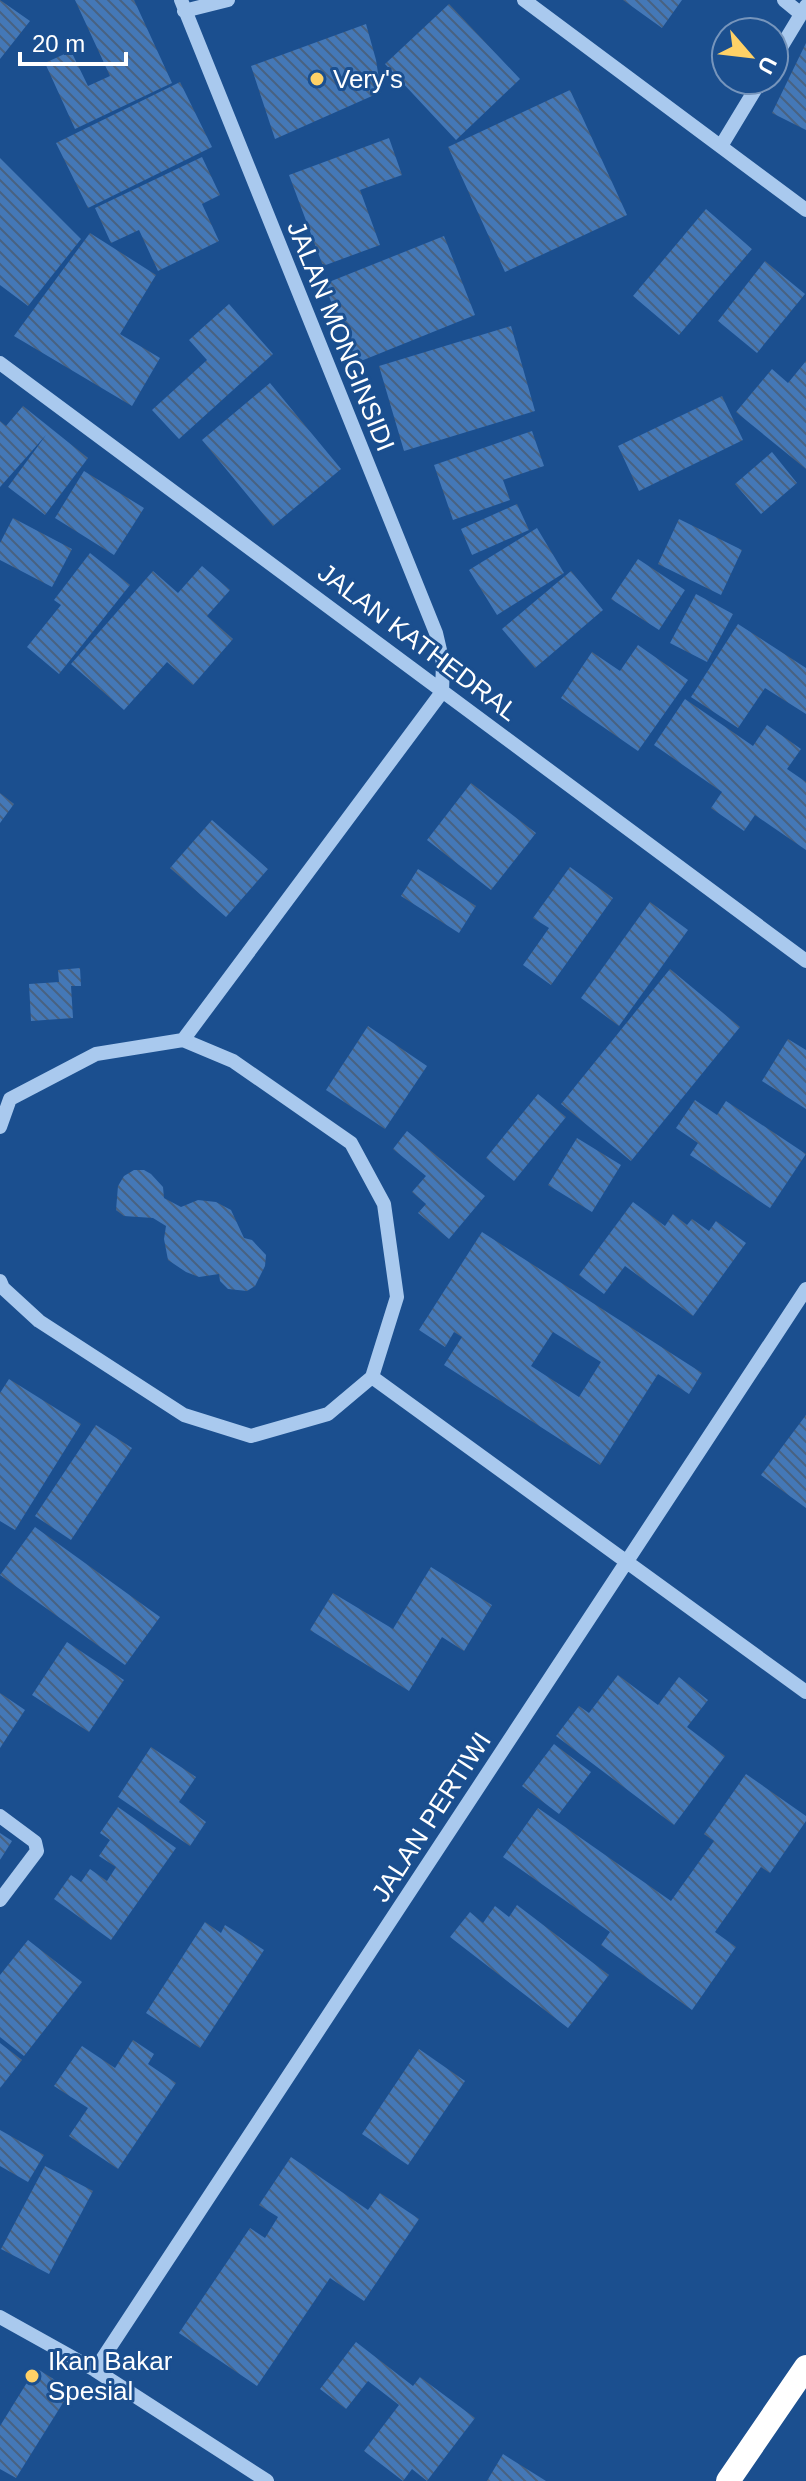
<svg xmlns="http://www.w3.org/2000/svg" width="806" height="2481" font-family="Helvetica,sans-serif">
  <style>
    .building { fill: url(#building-back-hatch); fill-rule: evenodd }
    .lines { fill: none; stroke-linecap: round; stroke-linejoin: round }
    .minor { stroke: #a9c9ee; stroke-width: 14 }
    .highway { stroke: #fff; stroke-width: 24 }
    .poi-dot { fill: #ffd166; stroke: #1b4f8f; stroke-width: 3 }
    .labels { text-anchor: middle; stroke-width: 6; stroke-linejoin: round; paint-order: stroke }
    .poi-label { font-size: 26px; fill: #fff; stroke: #1b4f8f; text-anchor: start }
    .street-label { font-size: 26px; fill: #fff; stroke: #1b4f8f }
  </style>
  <defs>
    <pattern id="building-back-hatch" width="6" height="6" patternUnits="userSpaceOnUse" patternTransform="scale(2)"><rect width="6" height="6" fill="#4478b7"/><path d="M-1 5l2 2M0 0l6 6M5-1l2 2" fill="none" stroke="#486282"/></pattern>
  </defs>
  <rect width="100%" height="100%" fill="#1b4f8f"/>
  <path class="building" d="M0 0 30 21 0 59Z
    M75 0H134L172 83 75 129 45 63 71 51 88 86 110 76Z
    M623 0H682L662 28Z
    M449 4 520 79 456 140 385 64Z
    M366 24 376 60 381 92 275 139 251 66Z
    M806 43V130L772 113Z
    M180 82 212 147 88 208 56 143Z
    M570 90 627 215 505 272 448 147Z
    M389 138 402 175 360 190 380 245 323 266 289 175Z
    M202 157 220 195 202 204 219 241 158 271 139 230 111 243 95 208Z
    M0 158 81 239 28 306 0 285Z
    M706 209 752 249 679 335 633 296Z
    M90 233 156 275 120 334 160 358 132 406 14 336Z
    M444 236 475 315 356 363 324 284Z
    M765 261 805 294 757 353 718 321Z
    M229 304 273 354 179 439 152 410 207 360 189 340Z
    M511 326 535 411 404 451 379 366Z
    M806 361V469L736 412 772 369 788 383Z
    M270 383 341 469 273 526 202 440Z
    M722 396 743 440 639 491 618 446Z
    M23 406 88 458 45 515 8 487 46 435 0 487V421L6 426Z
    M532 431 544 466 503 480 510 500 453 520 434 465Z
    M772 452 797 483 761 514 735 484Z
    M84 471 144 508 114 555 55 518Z
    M517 504 529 530 472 555 461 529Z
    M13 518 72 549 52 587 0 560V543Z
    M679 519 742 550 721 595 658 564Z
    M537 528 564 573 497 615 469 570Z
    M90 553 130 585 59 674 27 647 61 605 54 600Z
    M638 559 685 590 659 630 611 599Z
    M202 566 230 590 207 616 233 639 193 685 167 662 124 710 71 664 153 571 178 593Z
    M571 571 603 610 535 668 502 629Z
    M696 594 733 614 707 662 670 643Z
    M738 624 806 668V714L765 688 738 728 691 697Z
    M638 645 688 680 638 751 561 698 592 652 620 671Z
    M685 699 753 746 767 725 801 749 787 769 806 782V850L755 815 744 831 711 808 722 792 654 745Z
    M471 783 536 833 491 890 427 840Z
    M0 793 14 804 0 823Z
    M212 820 268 869 226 917 170 868Z
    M570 867 613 898 551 985 523 965 549 928 533 918Z
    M418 869 476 906 459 933 401 896Z
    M650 902 688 930 619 1026 581 998Z
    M80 968 81 986H71L73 1018 31 1021 29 984 59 982 58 970Z
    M670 969 740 1027 631 1161 561 1104Z
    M368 1026 427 1066 385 1129 326 1090Z
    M788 1039 806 1050V1109L762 1081Z
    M538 1094 566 1117 514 1181 486 1158Z
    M695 1100 717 1115 726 1101 806 1154 770 1208 690 1155 698 1143 676 1128Z
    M407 1131 485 1196 449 1239 418 1213 426 1204 412 1192 426 1176 393 1149Z
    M577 1138 621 1165 592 1212 548 1185Z
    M134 1170H144L151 1174 163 1187 164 1198 181 1207 198 1200 216 1202 231 1210 244 1238 252 1240 266 1255 265 1266 255 1286 247 1291 228 1289 220 1281 219 1274 199 1277 186 1272 168 1260 164 1239 166 1226 153 1218 124 1216 116 1210 118 1186 124 1176Z
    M633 1202 665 1226 673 1214 687 1225 692 1219 709 1231 716 1221 746 1243 693 1316 625 1266 604 1294 579 1275Z
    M482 1232 702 1373 689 1394 658 1374 600 1465 444 1365 462 1337 454 1332 445 1347 419 1330ZM553 1332 601 1362 579 1397 531 1366Z
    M9 1379 81 1424 15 1530 0 1521V1393Z
    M806 1415V1508L761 1475Z
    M96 1425 132 1448 71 1540 35 1516Z
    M35 1527 160 1617 125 1665 0 1575Z
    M431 1567 492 1605 464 1651 442 1637 409 1691 310 1630 333 1593 393 1629Z
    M67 1642 124 1680 89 1732 32 1695Z
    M618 1675 658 1705 679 1677 708 1700 687 1727 725 1756 674 1825 556 1736 579 1706 589 1713Z
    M0 1693 25 1710 0 1748Z
    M554 1744 591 1772 559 1814 522 1786Z
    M151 1747 196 1777 179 1802 206 1822 190 1846 118 1797Z
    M746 1774 806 1816V1821L770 1873 761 1867 715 1932 736 1947 692 2010 601 1945 610 1932 503 1857 538 1808 671 1901 714 1841 704 1834Z
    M118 1807 176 1848 111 1940 54 1899 71 1875 81 1882 90 1869 107 1881 116 1867 99 1856 110 1840 100 1833Z
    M0 1833 12 1841 0 1860Z
    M517 1905 609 1975 568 2028 450 1937 470 1912 483 1923 495 1906 509 1917Z
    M205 1922 221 1933 225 1925 264 1950 200 2048 146 2013Z
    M28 1940 82 1982 24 2056 0 2037V1975Z
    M133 2040 154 2054 148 2064 176 2083 118 2169 69 2136 88 2108 54 2086 82 2046 115 2068Z
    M0 2043 22 2060 0 2088Z
    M419 2049 465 2081 408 2165 362 2134Z
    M0 2130 44 2155 28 2182 0 2166Z
    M291 2157 368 2210 380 2193 419 2219 364 2301 330 2278 257 2386 179 2333 250 2228 265 2238 278 2217 259 2205Z
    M45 2166 93 2191 49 2274 1 2249Z
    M356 2342 413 2386 420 2377 475 2418 427 2481 412 2469 403 2481 364 2451 399 2405 368 2381 346 2409 320 2389Z
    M36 2368 71 2390 16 2478 0 2469V2426Z
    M503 2454 546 2481H487Z"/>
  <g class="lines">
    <path class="minor" d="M181 0 436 633 443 663 442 692 183 1040
      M524 0 806 210
      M784 0 801 14
      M184 11 228 0
      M774 59 806 6
      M721 146 761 80
      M0 363 806 961
      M0 1127 10 1099 96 1054 183 1040 233 1061 351 1143 384 1204 397 1297 372 1377 328 1414 251 1436 184 1415 39 1321 3 1288 0 1281
      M372 1377 806 1692
      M0 1816 35 1842 37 1851 0 1900
      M0 2317 95 2370 267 2481
      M95 2370 806 1289"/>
    <path class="highway" d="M728 2481 806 2367"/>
  </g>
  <g class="poi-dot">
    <circle cx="317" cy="79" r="8"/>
    <circle cx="32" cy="2376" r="8"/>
  </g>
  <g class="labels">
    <g class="poi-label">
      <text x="333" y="88">Very's</text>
      <text x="48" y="2370">Ikan Bakar<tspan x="48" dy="30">Spesial</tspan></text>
    </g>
    <g class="street-label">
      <text transform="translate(341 336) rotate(68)" y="9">JALAN MONGINSIDI</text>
      <text transform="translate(418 642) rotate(37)" y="9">JALAN KATHEDRAL</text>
      <text transform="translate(431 1817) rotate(-57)" y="9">JALAN PERTIWI</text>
    </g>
  </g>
  <g transform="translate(750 56) rotate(118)"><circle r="38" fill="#1b4f8f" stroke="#7695bc" stroke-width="2"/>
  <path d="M0-6L14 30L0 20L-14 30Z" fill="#ffd166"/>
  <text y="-12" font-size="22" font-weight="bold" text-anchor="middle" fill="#ffffff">U</text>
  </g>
  <path d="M20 52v12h106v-12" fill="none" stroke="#ffffff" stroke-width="4"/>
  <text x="32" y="52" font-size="24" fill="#ffffff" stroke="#1b4f8f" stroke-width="6" paint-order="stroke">20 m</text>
</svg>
